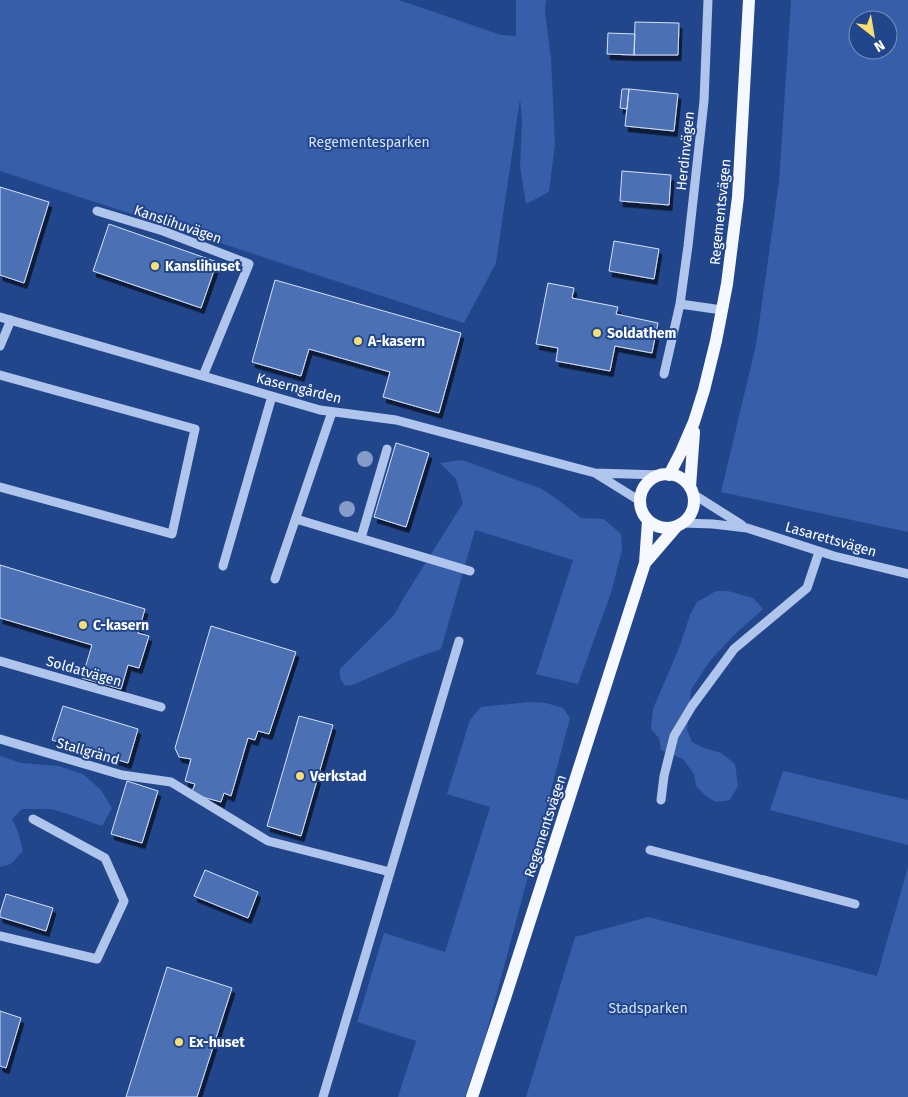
<svg xmlns="http://www.w3.org/2000/svg" width="908" height="1097" font-family="'Fira Sans',sans-serif">
  <style>
    .green { fill: #365ea9; fill-rule: evenodd }
    .building { fill: #4b6fb3; stroke: #d5e2f8; filter: url(#shadow) }
    .lines { fill: none; stroke-linecap: round; stroke-linejoin: round }
    .minor { stroke: #b0c5eb; stroke-width: 9 }
    .major { stroke: #f5f8fe; stroke-width: 12 }
    .tree { fill: #849cc7 }
    .poi-dot { fill: #f7de73; stroke: #22468c; stroke-width: 2 }
    .labels { text-anchor: middle; stroke-width: 4; stroke-linejoin: round; paint-order: stroke }
    .park-label { font-size: 14px; fill: #d5e2f8; stroke: #22468c }
    .street-label { font-size: 14px; fill: #fff; stroke: #22468c }
    .poi-label { font-size: 14px; font-weight: bold; fill: #fff; stroke: #22468c; text-anchor: start }
  </style>
  <defs>
    <filter id="shadow"><feDropShadow dx="3" dy="5.5" stdDeviation="0" flood-color="#0009"/></filter>
  </defs>
  <rect width="100%" height="100%" fill="#22468c"/>
  <path class="green" d="M0 0H399L501 35 516 36V0H546L545 11 551 59 555 144 549 192 526 204 520 166 522 121 520 99 496 263 464 323 0 171Z
    M791 0H908V532L721 492 756 345 779 182ZM858 20H888V50H858Z
    M462 460 542 489 557 499 581 518 604 519 621 534 622 550 611 593 578 684 536 674 573 560 475 530 441 649 413 659 352 685 345 686 340 678V669L394 615 403 599 463 503 456 479 440 463Z
    M716 591H728L753 598 763 609 732 637 709 662 691 690 687 730 692 742 704 748 721 753 735 764 738 786 730 800 716 802 706 796 696 786 694 774 683 759 661 750 659 738 651 729 653 709 679 648 690 615 697 602Z
    M528 702 546 703 563 708 570 718 485 1038 465 1097H398L416 1041 357 1022 384 933 445 952 490 807 447 794 470 720 481 707Z
    M0 756 21 763 58 766 83 774 101 790 112 808 102 826 74 816 51 809H22L12 819 18 832 23 851 11 864 0 867Z
    M783 771 908 800V845L770 810Z
    M908 867V1097H526L575 937 648 917 877 976Z"/>
  <path class="building" d="M635 22 679 23 678 55H634Z
    M608 33 635 34 634 55 607 54Z
    M622 89H629L627 109 620 108Z
    M629 89 678 94 674 131 625 126Z
    M622 171 671 175 669 205 620 201Z
    M0 187 49 202 24 283 0 275Z
    M109 224 217 262 201 308 93 271Z
    M614 241 659 249 654 279 609 271Z
    M275 280 461 333 439 413 383 397 390 372 309 349 301 376 252 362Z
    M548 283 574 288 572 298 618 307 616 314 658 323 652 353 615 346 610 371 556 361 558 348 536 344Z
    M396 443 429 453 406 527 374 517Z
    M0 565 145 609 138 633 149 636 139 668 128 665 121 689 82 678 92 645 0 618Z
    M211 626 296 652 269 734 258 731 255 740 248 738 231 796 224 793 221 802 191 794 195 784 185 781 191 759 179 757 175 748Z
    M63 706 138 729 128 763 52 740Z
    M299 716 333 725 301 836 267 826Z
    M127 781 158 791 142 843 111 834Z
    M205 870 258 892 248 918 194 896Z
    M6 894 53 908 46 931 0 917V913Z
    M167 967 232 988 197 1097H126Z
    M0 1011 21 1018 6 1068 0 1066Z"/>
  <g class="lines">
    <path class="minor" d="M97 211 163 231 249 264 203 376
      M680 304 722 310
      M0 317 320 410 396 420 595 473 660 475
      M0 346 11 320
      M664 374 680 304 688 246 704 101 708 0
      M0 375 195 429 172 534 0 487
      M595 473 640 501
      M693 494 742 525
      M296 519 470 571
      M683 523 713 524 747 528 834 556 908 574
      M361 538 387 449
      M223 566 272 396
      M275 579 332 412
      M0 661 161 707
      M0 739 122 775 171 782 268 841 390 872
      M661 800 664 776 674 736 692 706 734 649 807 588 819 552
      M650 850 855 904
      M0 936 97 959 124 901 105 858 33 819
      M323 1097 459 641"/>
    <path class="major" d="M640 501a27 27 0 1 1 54 0a27 27 0 1 1-54 0Z
      M669 475 681 452 694 422 704 390 716 341 727 284 738 197 749 0
      M690 487 694 432
      M645 563 676 527
      M472 1097 505 998 645 563 648 521"/>
  </g>
  <g class="tree">
    <circle cx="365" cy="459" r="8"/>
    <circle cx="347" cy="509" r="8"/>
  </g>
  <g class="poi-dot">
    <circle cx="155" cy="266" r="5"/>
    <circle cx="597" cy="333" r="5"/>
    <circle cx="358" cy="341" r="5"/>
    <circle cx="83" cy="625" r="5"/>
    <circle cx="300" cy="776" r="5"/>
    <circle cx="179" cy="1042" r="5"/>
  </g>
  <g class="labels">
    <g class="park-label">
      <text x="369" y="147">Regementesparken</text>
      <text x="648" y="1013">Stadsparken</text>
    </g>
    <g class="street-label">
      <text transform="translate(685 151) rotate(-84)" y="5">Herdinvägen</text>
      <text transform="translate(720 212) rotate(-84)" y="5">Regementsvägen</text>
      <text transform="translate(178 224) rotate(19)" y="5">Kanslihuvägen</text>
      <text transform="translate(299 388) rotate(14)" y="5">Kaserngården</text>
      <text transform="translate(831 539) rotate(16)" y="5">Lasarettsvägen</text>
      <text transform="translate(84 671) rotate(16)" y="5">Soldatvägen</text>
      <text transform="translate(88 751) rotate(16)" y="5">Stallgränd</text>
      <text transform="translate(545 826) rotate(-72)" y="5">Regementsvägen</text>
    </g>
    <g class="poi-label">
      <text x="165" y="271">Kanslihuset</text>
      <text x="607" y="338">Soldathem</text>
      <text x="368" y="346">A-kasern</text>
      <text x="93" y="630">C-kasern</text>
      <text x="310" y="781">Verkstad</text>
      <text x="189" y="1047">Ex-huset</text>
    </g>
  </g>
  <g transform="translate(873 35) rotate(149)"><circle r="24" fill="#22468c" stroke="#7a90ba"/>
  <path d="M0-4L9 19L0 12L-9 19Z" fill="#f7de73"/>
  <text y="-8" font-size="14" font-weight="bold" text-anchor="middle" fill="#ffffff">N</text>
  </g>
</svg>
